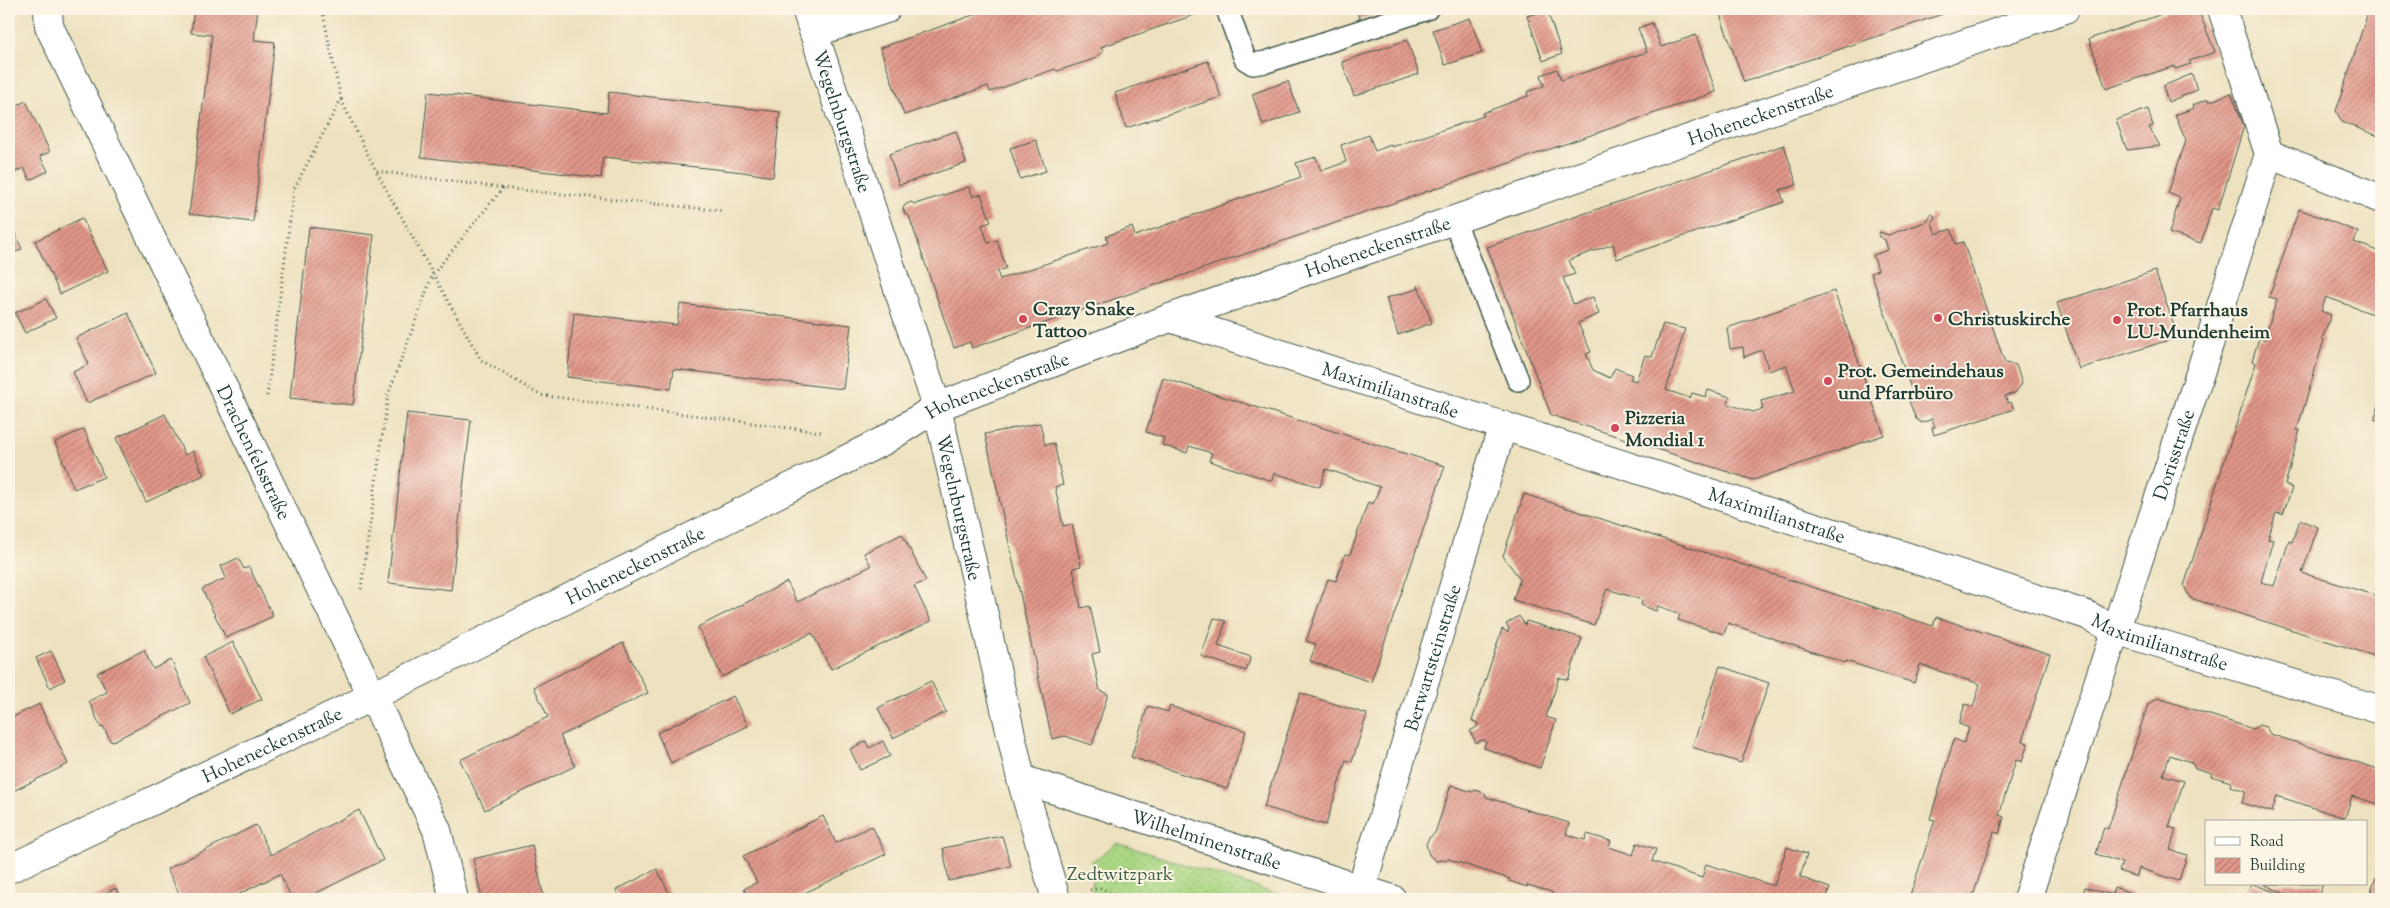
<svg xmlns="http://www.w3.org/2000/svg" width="2390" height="908" font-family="'Sorts Mill Goudy',serif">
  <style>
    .grass { fill: url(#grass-dots); stroke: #658a5c }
    .building { fill: url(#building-hatch) }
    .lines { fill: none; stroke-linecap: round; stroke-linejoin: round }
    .service-casing { stroke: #3e5649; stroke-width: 24 }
    .minor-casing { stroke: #3e5649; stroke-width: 30 }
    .path { stroke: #3e5649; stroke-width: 3; stroke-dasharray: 1 4; stroke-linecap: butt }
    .service { stroke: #fff; stroke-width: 21 }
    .minor { stroke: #fff; stroke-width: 28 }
    .poi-dot { fill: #d1495b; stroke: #fcf5e5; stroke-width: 2 }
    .labels { text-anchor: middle; stroke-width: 4; stroke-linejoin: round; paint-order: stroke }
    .street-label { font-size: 19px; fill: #1f3d34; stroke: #fcf5e5 }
    .poi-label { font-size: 19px; font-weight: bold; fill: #1f3d34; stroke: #fcf5e5; text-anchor: start }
    .park-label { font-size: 19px; fill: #3b5c44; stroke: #fcf5e5 }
  </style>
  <defs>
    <pattern id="grass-dots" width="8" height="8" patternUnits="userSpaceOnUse" patternTransform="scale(1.25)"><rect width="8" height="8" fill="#abd784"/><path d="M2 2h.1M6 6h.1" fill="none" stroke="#93b973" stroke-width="1.8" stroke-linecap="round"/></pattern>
    <pattern id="building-hatch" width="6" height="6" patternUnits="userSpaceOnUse" patternTransform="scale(1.25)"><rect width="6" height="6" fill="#e19689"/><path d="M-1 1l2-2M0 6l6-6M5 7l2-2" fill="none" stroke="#b67c71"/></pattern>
  </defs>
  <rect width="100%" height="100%" fill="#fcf5e5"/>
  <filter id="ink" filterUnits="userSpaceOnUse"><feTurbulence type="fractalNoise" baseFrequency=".02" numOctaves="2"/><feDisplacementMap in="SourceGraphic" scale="10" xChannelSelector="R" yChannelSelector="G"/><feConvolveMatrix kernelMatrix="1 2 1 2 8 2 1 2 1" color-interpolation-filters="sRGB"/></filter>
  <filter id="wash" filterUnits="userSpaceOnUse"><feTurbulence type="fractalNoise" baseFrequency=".0096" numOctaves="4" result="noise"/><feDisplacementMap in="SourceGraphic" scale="20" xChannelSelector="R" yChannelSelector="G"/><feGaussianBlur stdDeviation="1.12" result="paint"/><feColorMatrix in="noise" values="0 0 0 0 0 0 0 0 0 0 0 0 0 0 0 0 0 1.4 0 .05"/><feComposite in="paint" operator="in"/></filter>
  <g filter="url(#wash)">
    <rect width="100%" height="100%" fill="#ede1bf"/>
    <path class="grass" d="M1117 843 1292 899H1093L1091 862Z"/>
    <g id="blocks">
      <path class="building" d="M194 9H258L254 40 275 42 253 222 189 214 212 35 191 33Z
        M990 9H1199L1200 13 1101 47 1103 52 1094 59 1057 71 1055 69 1041 74 990 92 988 86 904 115 880 48Z
        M1356 9H1389L1360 19Z
        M1718 9H1957L1744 82Z
        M2177 9H2198L2215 52 2189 61 2191 64 2175 69 2174 66 2106 89 2089 39Z
        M2369 9H2381V137L2342 122 2336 111Z
        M1547 10 1562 54 1543 61 1527 16Z
        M1470 18 1482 53 1445 65 1433 30Z
        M1652 23 1661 47 1696 35 1716 92 972 348 970 342 954 348 909 216 905 214 903 208 905 205 911 202 915 204 969 187 973 197 981 194 991 222 982 225 988 243 997 240 1006 268 997 272 1000 279 1108 243 1106 236 1132 227 1135 236 1301 177 1296 163 1316 157 1321 171 1346 162 1341 145 1369 135 1375 151 1391 145 1392 147 1484 116 1482 113 1528 96 1527 92 1544 86 1541 75 1557 69 1561 80 1647 52 1638 28Z
        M1407 40 1419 74 1354 96 1342 62Z
        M1208 61 1221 97 1126 128 1115 93Z
        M2192 74 2197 90 2168 102 2163 86Z
        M1288 81 1299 112 1263 125 1252 94Z
        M428 92 607 113 609 92 780 112 773 177 743 172 603 157 601 178 421 157Z
        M2231 93 2244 126 2218 210 2212 208 2201 243 2169 233 2180 198 2168 193 2186 141 2175 115 2194 108 2193 105 2208 99 2209 102Z
        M26 101 50 152 40 156 48 171 30 180 24 168 9 175V104L11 108Z
        M2148 109 2153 126 2149 127 2160 146 2127 150 2116 120Z
        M956 131 966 163 899 185 889 154Z
        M1036 140 1046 171 1020 179 1010 148Z
        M1784 145 1797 185 1780 190 1784 202 1617 259 1613 244 1569 260 1575 274 1563 278 1573 304 1593 297 1599 314 1578 323 1591 352 1586 354 1593 370 1610 378 1615 368 1632 375 1630 379 1636 381 1645 355 1652 357 1663 324 1685 329 1666 390 1690 398 1692 393 1706 397 1708 390 1730 397 1728 404 1753 412 1763 409 1761 401 1795 391 1786 365 1769 371 1762 350 1744 357 1743 347 1730 349 1727 328 1834 291 1884 435 1753 480 1551 415 1487 247Z
        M2299 209 2358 232 2354 242 2381 252V317L2326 297 2321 311 2331 315 2322 339 2324 340 2297 430H2300L2285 485 2292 488 2283 514 2276 513 2268 539 2273 540 2261 582 2274 586 2289 541 2292 542 2300 520 2318 527 2302 573 2381 597V658L2190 598 2184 586 2256 363 2252 361 2259 338 2264 340 2277 299 2269 297Z
        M1931 214 1935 216 1932 223 1936 234 1951 229 1956 244 1963 242 2005 363 2016 365 2022 384 2015 393 2005 396 2008 403 2011 402 2014 409 1934 435 1932 428 1935 427 1932 419 1922 423 1916 419 1909 401 1913 394 1871 273 1878 270 1873 255 1888 250 1885 240 1878 236 1880 232 1888 235 1928 221Z
        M82 218 108 271 60 294 35 241Z
        M9 220 22 249 9 255Z
        M309 227 374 235 353 405 290 398Z
        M2155 271 2178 337 2079 369 2057 303Z
        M1418 285 1432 323 1398 335 1386 298 1418 289Z
        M46 299 56 318 25 333 15 313Z
        M680 304 851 325 843 389 674 369 671 389 567 377 574 313 677 325Z
        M128 313 156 373 87 403 73 372 89 364 76 338Z
        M1163 378 1445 466 1371 682 1310 661 1316 644 1306 641 1328 579 1336 581 1345 554 1350 555 1368 502 1373 504 1380 487 1326 469 1320 487 1274 473 1272 481 1209 461 1212 453 1189 446 1187 453 1162 445 1164 438 1146 432Z
        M2381 400V421L2374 419Z
        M407 413 471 420 451 590 388 583Z
        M165 414 185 455 193 451 204 475 146 502 116 438Z
        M1040 423 1045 445 1054 443 1063 485 1055 487 1059 506 1063 526 1072 524 1081 566 1073 568 1077 587 1081 608 1090 606 1100 652 1092 654 1100 691 1108 694 1092 745 1065 736 1052 739 985 434Z
        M84 429 104 477 74 489 55 442Z
        M1524 494 1933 626 1936 617 2050 654 2022 741 2028 743 2022 762 2016 760 1999 815 2004 817 1999 834 1994 832 1972 899H1909L1935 820 1930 819 1954 739 1964 743 1969 728 1959 724 1965 704 1973 707 1980 684 1920 665 1914 683 1846 661 1845 663 1728 623 1724 634 1678 620 1680 614 1658 606 1656 611 1641 605 1642 600 1607 589 1594 625 1513 600 1520 579 1503 556Z
        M902 534 926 581 914 586 931 621 831 669 812 633 722 677 698 627 787 582 797 602 871 566 864 553Z
        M238 558 244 569 249 567 273 616 226 638 202 589 226 578 221 566Z
        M1519 616 1525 625 1526 621 1582 638 1568 680 1559 677 1552 699 1546 717 1556 720 1540 768 1484 748 1486 741 1482 740 1476 743 1470 731 1477 727 1478 723 1472 721 1502 629 1508 632 1509 629 1506 624Z
        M1214 618 1226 621 1218 646 1251 657 1246 671 1201 656Z
        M233 642 262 699 230 714 203 657Z
        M623 643 648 693 560 736 575 766 485 810 460 760 548 717 534 687Z
        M144 650 153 669 171 660 190 703 111 742 103 726 101 728 89 701 107 692 97 673Z
        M51 651 65 680 50 688 36 658Z
        M1720 666 1769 683 1741 763 1692 747Z
        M931 681 946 712 893 738 878 708Z
        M1300 693 1367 714 1352 762 1346 760 1326 825 1264 807Z
        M733 696 748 726 671 763 657 733Z
        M2158 698 2253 729 2259 725 2266 727 2270 734 2381 770V805L2352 796 2345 818 2277 796 2272 812 2242 803 2246 791 2230 786 2231 782 2211 776 2212 773 2195 768 2191 762 2170 755 2163 775 2184 781 2169 827 2176 829 2170 850 2187 855 2179 881 2139 868 2136 877 2119 871 2122 863 2096 854 2104 827 2108 829 2148 704Z
        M39 704 68 764 9 793V719Z
        M1148 706 1168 712 1170 706 1246 731 1227 789 1131 757Z
        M866 741 869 748 883 741 890 756 860 770 850 749Z
        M1451 785 1472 792 1475 790 1485 793 1486 797 1569 823 1566 834 1585 840 1587 834 1611 841 1609 847 1633 855 1637 843 1656 849 1652 861 1702 878 1706 864 1774 886 1787 847 1807 854 1800 877 1830 888 1826 899H1553L1552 892 1527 885V887L1509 881 1510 879 1448 859 1436 861 1429 855 1426 844 1429 838 1435 833Z
        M359 810 383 860 304 899H292L280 874 229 899H182L167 869 256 825 271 855Z
        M823 816 836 843 872 826 886 854 792 899H749L744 889 757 882 743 856Z
        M1002 836 1011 866 949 881 943 848Z
        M532 845 544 898 482 899 473 859Z
        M2381 865V899H2377L2369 896Z
        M657 869 672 899H621L616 890Z
        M2251 884H2253L2293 899H2245Z
        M2263 884H2323L2317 899H2297Z
        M2085 887 2112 895 2114 887 2131 893 2129 899H2081Z
        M116 888 121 899H92Z"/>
    </g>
  </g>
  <g filter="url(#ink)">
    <use href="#blocks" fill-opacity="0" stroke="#3e5649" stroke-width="1"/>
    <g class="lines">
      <g class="service-casing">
        <path id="service" d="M1227 9 1245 59 1253 64 1266 62 1427 9
          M1454 220 1518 380"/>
      </g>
      <g class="minor-casing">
        <g id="minor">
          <path id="s1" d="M48 9 49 26 437 830 454 899"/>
          <path id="s2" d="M806 9 937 407 1021 779 1056 899"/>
          <path d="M814 33 886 9"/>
          <path d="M2269 154 2381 199"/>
          <path id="s3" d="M1170 318 2087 615 2115 630 2381 710"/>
          <path id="s4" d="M1021 779 1392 899"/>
          <path id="s5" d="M9 869 371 697 885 440 937 407 1170 318 2065 9"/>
          <path id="s6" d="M1361 889 1503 425"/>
          <path id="s7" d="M2027 899 2199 376 2269 154 2222 9"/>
        </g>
      </g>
      <path class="path" d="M341 100 376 171 503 188 724 211
        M503 188 433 274 481 360 540 395 821 432
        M267 396 294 189 341 99 322 9
        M361 589 388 395 433 274 376 171
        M1090 890 1101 888 1122 899"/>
      <use href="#service" class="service"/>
      <use href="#minor" class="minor"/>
    </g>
  </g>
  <g class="poi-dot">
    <circle cx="1938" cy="318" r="5"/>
    <circle cx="1023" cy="319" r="5"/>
    <circle cx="2117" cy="320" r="5"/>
    <circle cx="1828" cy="381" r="5"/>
    <circle cx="1615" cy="428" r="5"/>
  </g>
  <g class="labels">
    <g class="street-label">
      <text dy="7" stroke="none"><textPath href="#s5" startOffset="1911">Hoheneckenstraße</textPath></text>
      <text dy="7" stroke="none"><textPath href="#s2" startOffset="118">Wegelnburgstraße</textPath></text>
      <text dy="7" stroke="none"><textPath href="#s5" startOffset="1506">Hoheneckenstraße</textPath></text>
      <text dy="7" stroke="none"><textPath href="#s5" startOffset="1101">Hoheneckenstraße</textPath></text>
      <text dy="7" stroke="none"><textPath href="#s3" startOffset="232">Maximilianstraße</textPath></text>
      <text dy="7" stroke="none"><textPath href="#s1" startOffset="490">Drachenfelsstraße</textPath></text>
      <text dy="7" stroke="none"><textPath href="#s7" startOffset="468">Dorisstraße</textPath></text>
      <text dy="7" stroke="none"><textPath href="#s2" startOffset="522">Wegelnburgstraße</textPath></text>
      <text dy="7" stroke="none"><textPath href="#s3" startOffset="638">Maximilianstraße</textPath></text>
      <text dy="7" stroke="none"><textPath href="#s5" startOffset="696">Hoheneckenstraße</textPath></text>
      <text dy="7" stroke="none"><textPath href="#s3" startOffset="1042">Maximilianstraße</textPath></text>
      <text dy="7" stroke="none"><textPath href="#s6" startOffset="242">Berwartsteinstraße</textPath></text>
      <text dy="7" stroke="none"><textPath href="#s5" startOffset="291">Hoheneckenstraße</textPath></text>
      <text dy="7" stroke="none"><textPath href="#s4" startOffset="195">Wilhelminenstraße</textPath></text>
    </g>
    <g class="poi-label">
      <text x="1033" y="315">Crazy Snake<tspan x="1033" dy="22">Tattoo</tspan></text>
      <text x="2127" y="316">Prot. Pfarrhaus<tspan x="2127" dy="22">LU-Mundenheim</tspan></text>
      <text x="1948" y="325">Christuskirche</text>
      <text x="1838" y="377">Prot. Gemeindehaus<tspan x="1838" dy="22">und Pfarrbüro</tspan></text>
      <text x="1625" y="424">Pizzeria<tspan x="1625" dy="22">Mondial 1</tspan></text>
    </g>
    <g class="park-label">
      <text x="1120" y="880">Zedtwitzpark</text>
    </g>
  </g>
  <rect width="2390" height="908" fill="none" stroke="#fcf5e5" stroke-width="30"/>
  <rect x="2205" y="820" width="162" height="65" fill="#fcf5e5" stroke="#a4ab9e"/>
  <rect x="2215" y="837" width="25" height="8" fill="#ffffff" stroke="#a4ab9e"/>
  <text x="2250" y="846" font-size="15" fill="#1f3d34">Road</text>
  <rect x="2215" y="858" width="25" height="15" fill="url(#building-hatch)" stroke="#a4ab9e"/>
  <text x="2250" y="870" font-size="15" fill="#1f3d34">Building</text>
</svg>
